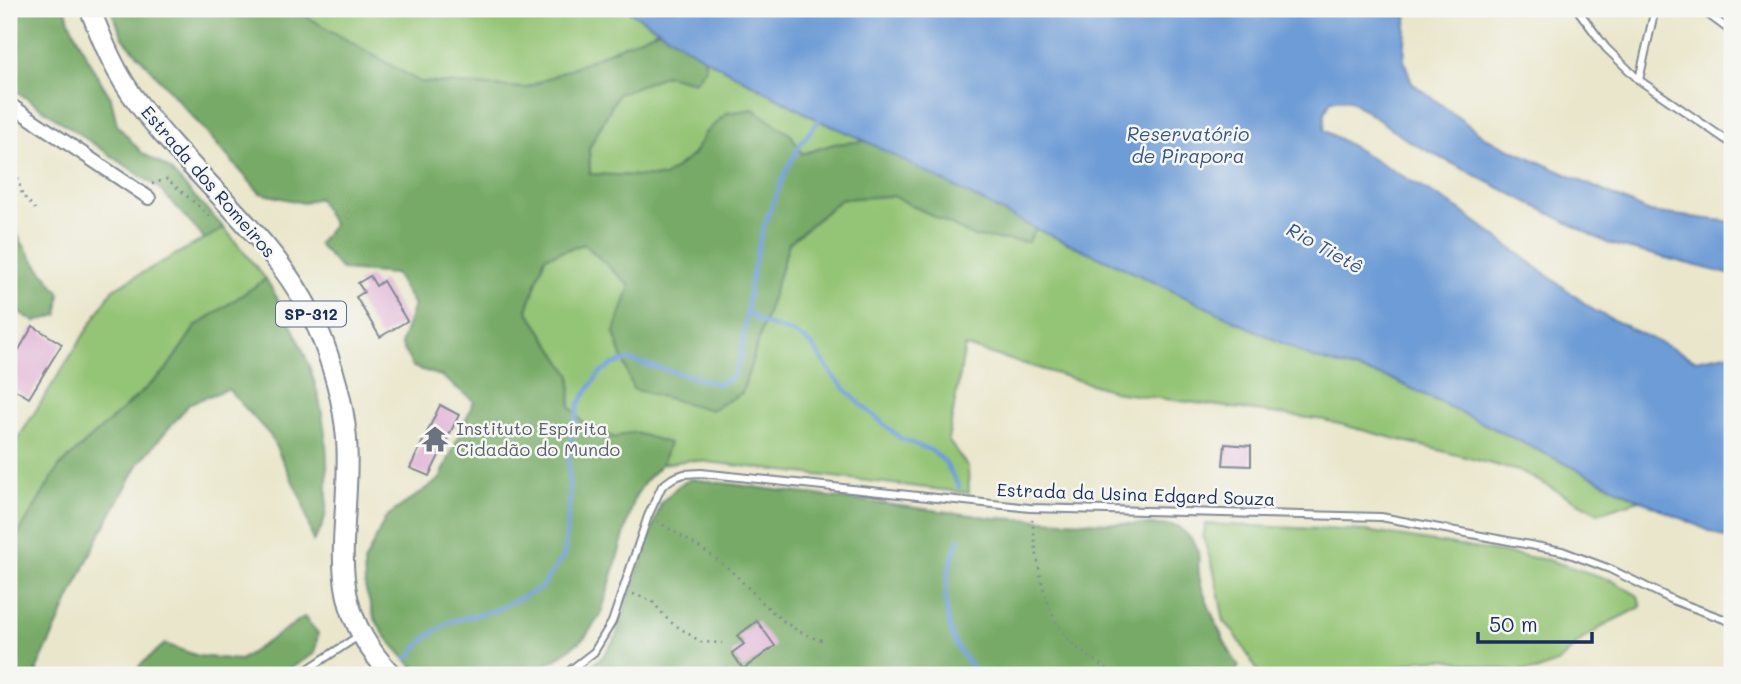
<svg xmlns="http://www.w3.org/2000/svg" width="1741" height="684" font-family="Mali,sans-serif">
  <style>
    .green { fill: #94c474; stroke: #587a69; stroke-width: 2 }
    .forest { fill: #7a6; stroke: #496c62; stroke-width: 2 }
    .water { fill: #6e9cd6; stroke: #44669a; stroke-width: 2 }
    .lines { fill: none; stroke-linecap: round; stroke-linejoin: round }
    .stream { stroke: #6e9cd6; stroke-width: 4.5 }
    .building { fill: #e1b3d6 }
    .lane-casing { stroke: #828a94; stroke-width: 10 }
    .street-casing { stroke: #828a94; stroke-width: 16 }
    .primary-casing { stroke: #828a94; stroke-width: 23 }
    .path { stroke: #828a94; stroke-width: 2.5; stroke-dasharray: 2 5; stroke-linecap: butt }
    .lane { stroke: #fff; stroke-width: 6 }
    .street { stroke: #fff; stroke-width: 12 }
    .primary { stroke: #fff; stroke-width: 19 }
    .labels { text-anchor: middle; stroke-width: 5; stroke-linejoin: round; paint-order: stroke }
    .shield { fill: #f6f6f2; stroke: #5d6b8a; stroke-width: 2 }
    .shield-label { font-size: 16px; font-weight: bold; fill: #1b2f5e }
    .street-label { font-size: 18px; fill: #1b2f5e; stroke: #f6f6f2 }
    .worship-label { font-size: 18px; fill: #5b616d; stroke: #f6f6f2; text-anchor: start }
    .water-label { font-size: 19px; font-style: italic; fill: #385588; stroke: #f6f6f2 }
  </style>
  <rect width="100%" height="100%" fill="#f6f6f2"/>
  <filter id="ink" filterUnits="userSpaceOnUse"><feTurbulence type="fractalNoise" baseFrequency=".0143" numOctaves="2"/><feDisplacementMap in="SourceGraphic" scale="14" xChannelSelector="R" yChannelSelector="G"/><feConvolveMatrix kernelMatrix="1 2 1 2 8 2 1 2 1" color-interpolation-filters="sRGB"/></filter>
  <filter id="wash" filterUnits="userSpaceOnUse"><feTurbulence type="fractalNoise" baseFrequency=".00686" numOctaves="4" result="noise"/><feDisplacementMap in="SourceGraphic" scale="28" xChannelSelector="R" yChannelSelector="G"/><feGaussianBlur stdDeviation="1.57" result="paint"/><feColorMatrix in="noise" values="0 0 0 0 0 0 0 0 0 0 0 0 0 0 0 0 0 1.4 0 .05"/><feComposite in="paint" operator="in"/></filter>
  <g filter="url(#wash)">
    <rect width="100%" height="100%" fill="#eae6cb"/>
    <path class="green" d="M293 9H626L659 30 526 88 420 82Z
      M704 58 820 121 866 141 834 144 802 154 791 135 706 132 693 155 664 177 590 174 589 148 618 94 666 75 694 82 706 68Z
      M893 195 975 237 1028 242 1036 229 1120 266 1313 358 1392 379 1640 500 1598 513 1522 472 1324 420 1120 393 965 346 948 440 968 467 969 493 691 460 662 464 668 443 632 432 615 438 582 422 570 406 571 376 527 310 545 257 584 244 631 286 614 333 742 393 789 243 841 199Z
      M224 228 266 279 196 326 165 371 59 467 9 550V453L113 289Z
      M1206 524 1366 531 1548 560 1611 580 1638 596 1641 607 1610 622 1580 641 1559 662 1536 671 1501 669 1444 659 1420 660 1368 675H1260L1234 632 1224 621 1214 571 1203 537Z"/>
    <path class="forest" d="M9 9H66L69 21 92 67 111 98 117 125 141 152 168 168 224 228 205 239 160 189 13 89 18 80 15 63 19 42 9 30Z
      M111 9H293L420 82 526 88 659 30 704 58 706 68 694 82 666 75 618 94 589 148 590 174 664 177 693 155 706 132 727 113 753 109 791 135 802 154 834 144 866 141 1036 229 1028 242 975 237 893 196 841 199 789 243 742 393 711 410 633 389 614 333 630 286 584 244 545 257 527 310 571 376 570 406 582 422 614 438 632 432 669 443 662 464 646 480 635 497 601 614 585 637 554 661 521 673 420 675 385 636 374 617 365 587 364 563 386 517 440 479 474 401 441 376 413 367 401 344 414 305 395 274 342 270 318 244 333 225 318 198 303 203 260 193 123 38Z
      M9 222 31 257 60 293 58 315 35 322 9 306Z
      M266 279C307 347 330 405 327 486 327 507 327 524 313 541L302 500 270 435 228 389 190 403 139 463 97 540 36 671 40 675H9V550L59 467 165 371 196 326Z
      M691 479 995 518 1177 526C1212 553 1191 556 1202 588 1212 616 1223 642 1239 667L1233 675H580L603 656 615 639 661 503 678 486Z
      M304 617 318 633 315 653 280 675H136L140 665 165 644 198 656 240 660Z"/>
    <path class="water" d="M626 9H1407L1404 60 1412 83 1486 138 1650 212 1732 222V275L1607 243 1410 142 1350 100H1331L1325 112 1324 130 1459 209 1595 311 1695 360 1732 353V541L1640 500 1392 379 1313 358 1120 266 1036 229 866 141 820 121 704 58Z"/>
    <g class="lines">
      <path class="stream" d="M748 312 760 322 796 334 812 345 834 377 855 399 900 438 932 451 945 462 959 487
        M959 539C945 573 940 604 954 640 958 652 971 665 979 675
        M407 659 428 636 449 622 495 610 541 588 564 555 570 497 568 457 579 403 599 374 613 364 629 360 719 384 733 376 741 356 750 285 762 231 785 173 801 143 821 118"/>
    </g>
    <g id="blocks">
      <path class="building" d="M370 276 376 286 383 281 407 321 380 337 356 297 364 292 358 283Z
        M33 326 62 344 29 398 9 386V366Z
        M440 405 459 415 429 476 410 468Z
        M1225 444 1251 446V466L1223 465Z
        M757 621 775 646 743 669 732 653 744 644 737 636Z"/>
    </g>
  </g>
  <g filter="url(#ink)">
    <use href="#blocks" fill-opacity="0" stroke="#828a94" stroke-width="2"/>
    <g class="lines">
      <g class="lane-casing">
        <path id="lane" d="M1577 9 1606 48 1639 80 1732 144
          M1701 9 1732 32
          M1639 80 1654 13 1653 9
          M299 675 360 635
          M564 675 594 652 612 622 648 516 662 486 673 478 684 474 701 473 1030 508 1381 517 1562 551 1610 569 1675 601 1732 622"/>
      </g>
      <g class="street-casing">
        <path id="street" d="M9 104 149 198"/>
      </g>
      <g class="primary-casing">
        <path id="primary" d="M90 9C103 42 116 75 138 103 198 184 286 244 323 341 336 376 346 412 347 449 350 539 320 600 392 675"/>
      </g>
      <path class="path" d="M9 144 22 194 35 209
        M152 184 167 179 209 215 212 213
        M1032 519C1038 559 1040 609 1070 641 1083 655 1101 665 1118 675
        M657 521C681 537 709 551 730 570 760 597 783 632 825 641
        M633 594 652 601 669 621 701 642 722 643
        M407 665 417 675"/>
      <use href="#lane" class="lane"/>
      <use href="#street" class="street"/>
      <use href="#primary" class="primary"/>
    </g>
  </g>
  <defs>
    <g id="temple-bare" transform="scale(2.1)"><path d="M0-6L5-2H3V0L6.5 2.5H4V6H1.5V3h-3V6H-4V2.5H-6.5L-3 0V-2H-5Z" fill="#6b7280" stroke="#f6f6f2" stroke-width="2.5" paint-order="stroke"/></g>
  </defs>
  <g fill-rule="evenodd">
    <use href="#temple-bare" x="435" y="439"/>
  </g>
  <g class="labels">
    <rect class="shield" x="276" y="301.5" width="70" height="25" rx="5"/>
    <g class="shield-label">
      <text x="311" y="320">SP-312</text>
    </g>
    <g class="street-label">
      <text transform="translate(208 182) rotate(49)" y="6">Estrada dos Romeiros</text>
      <text transform="translate(1136 495) rotate(2)" y="6">Estrada da Usina Edgard Souza</text>
    </g>
    <g class="worship-label">
      <text x="456" y="435">Instituto Espírita<tspan x="456" dy="21">Cidadão do Mundo</tspan></text>
    </g>
    <g class="water-label">
      <text x="1188" y="141">Reservatório<tspan x="1188" dy="22">de Pirapora</tspan></text>
      <text transform="translate(1325 248) rotate(29)" y="7">Rio Tietê</text>
    </g>
  </g>
  <rect width="1741" height="684" fill="none" stroke="#f6f6f2" stroke-width="35"/>
  <path d="M1478 632v10h114v-10" fill="none" stroke="#1b2f5e" stroke-width="3.5"/>
  <text x="1489" y="632" font-size="21" fill="#1b2f5e" stroke="#f6f6f2" stroke-width="5" paint-order="stroke">50 m</text>
</svg>
